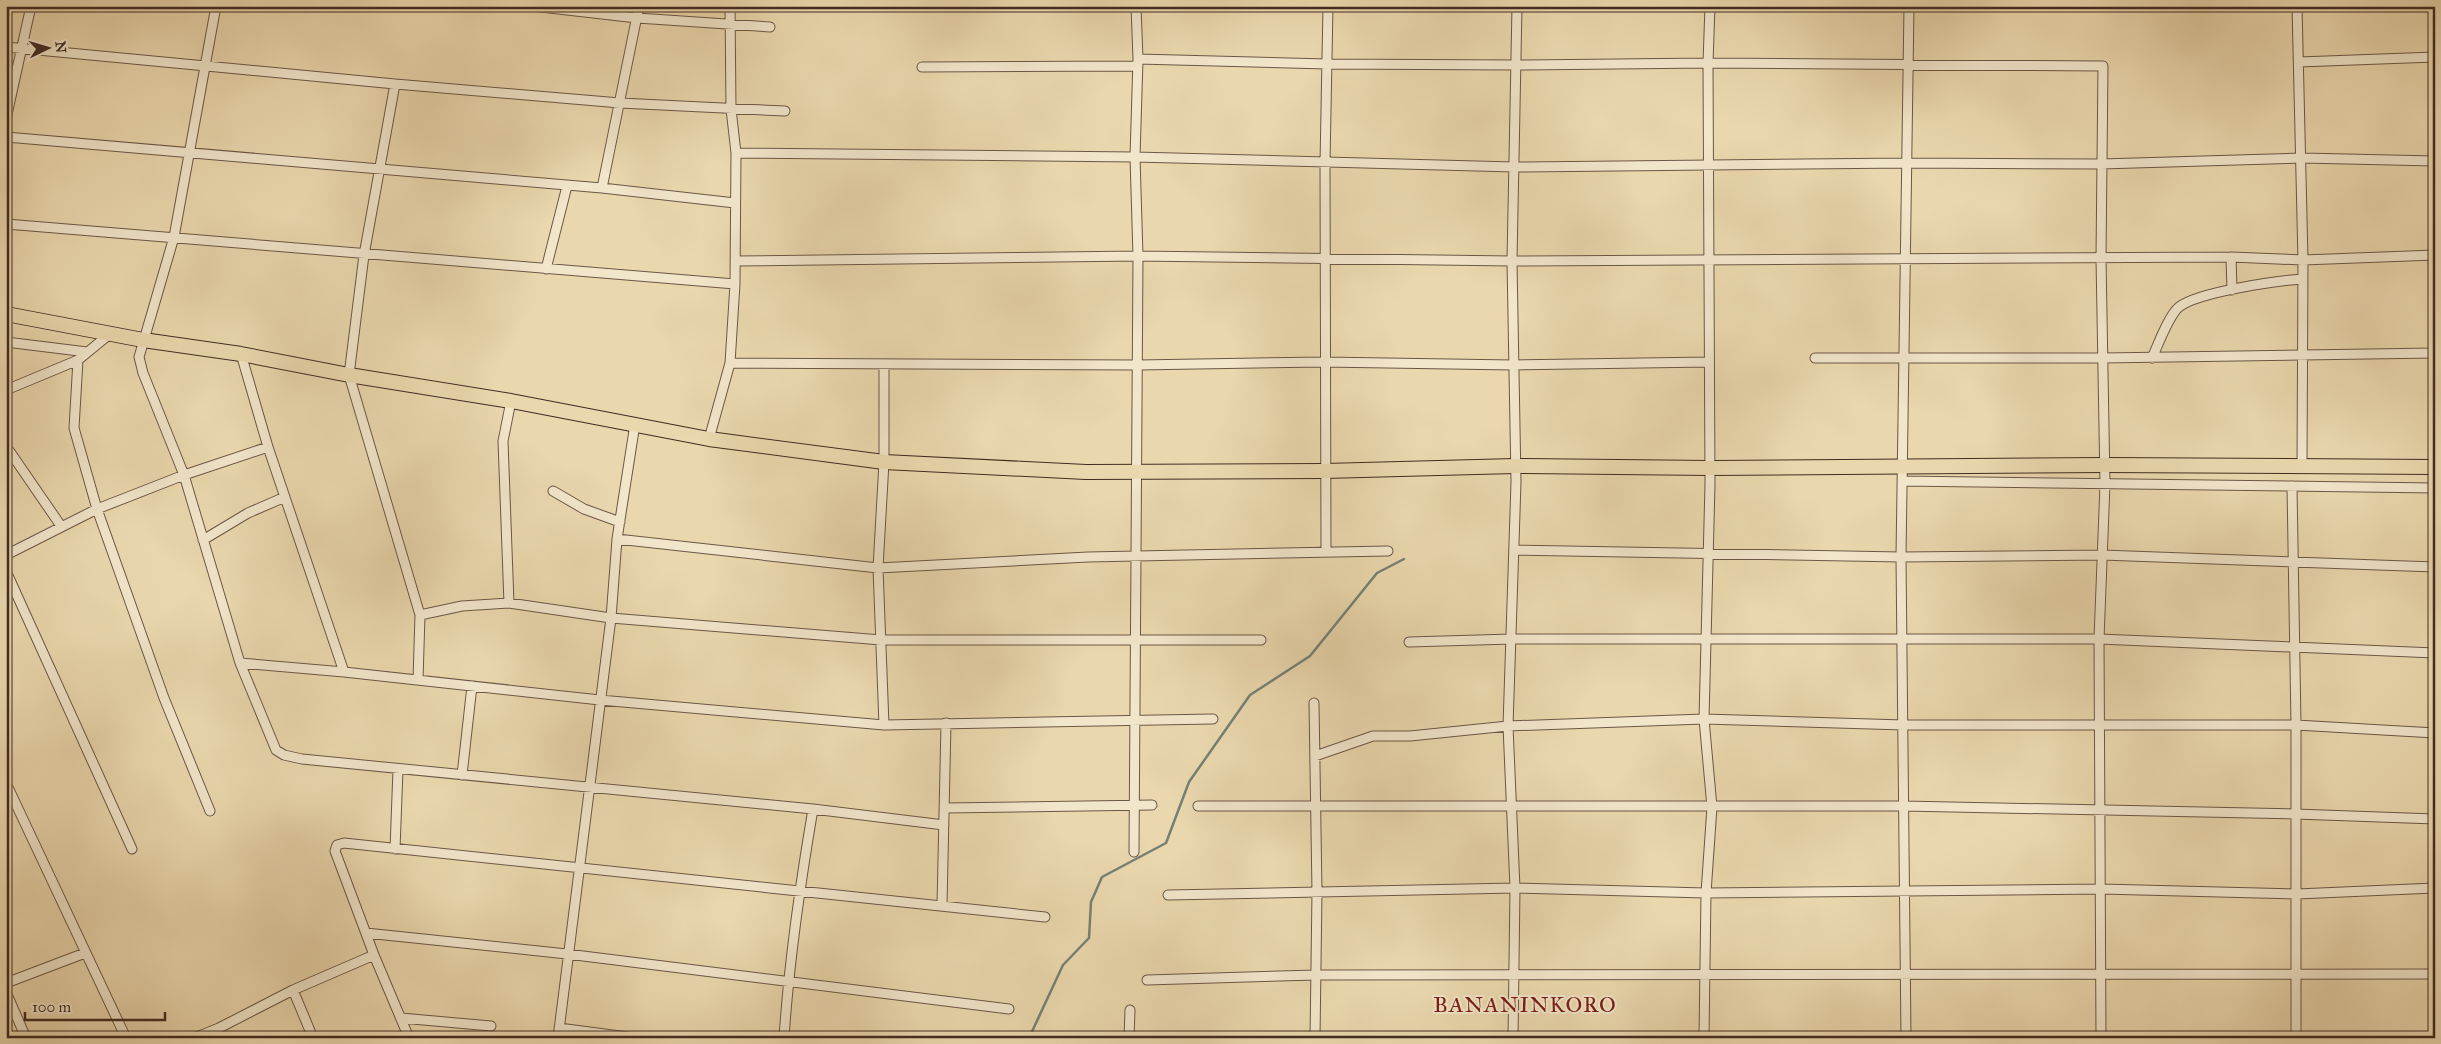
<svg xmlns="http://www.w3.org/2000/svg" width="2441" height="1044" font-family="'IM FELL Great Primer',serif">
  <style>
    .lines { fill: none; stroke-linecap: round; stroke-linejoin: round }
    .stream { stroke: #758175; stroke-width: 2.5 }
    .minor-casing { stroke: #6b5746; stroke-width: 11 }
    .trunk-casing { stroke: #412c23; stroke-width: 16 }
    .minor { stroke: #f1e5ca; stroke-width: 9 }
    .trunk { stroke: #ead7ad; stroke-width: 14 }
    .labels { text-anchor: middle; stroke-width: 4; stroke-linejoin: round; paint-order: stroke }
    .quarter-label { font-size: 22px; letter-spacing: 1px; fill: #7a1f14; stroke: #f1e5ca }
  </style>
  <rect width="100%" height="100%" fill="#ead7ad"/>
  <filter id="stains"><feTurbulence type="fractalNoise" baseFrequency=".004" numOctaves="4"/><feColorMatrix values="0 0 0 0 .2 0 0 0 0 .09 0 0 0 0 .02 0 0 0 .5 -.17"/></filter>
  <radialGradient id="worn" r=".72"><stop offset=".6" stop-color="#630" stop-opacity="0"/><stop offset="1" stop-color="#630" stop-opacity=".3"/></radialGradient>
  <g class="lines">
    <path class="stream" d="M1029 1038 1063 965 1089 938 1091 902 1102 877 1166 843 1189 782 1250 695 1310 656 1377 573 1404 559"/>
    <g class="minor-casing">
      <path id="minor" d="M216 6 174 237 139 357 143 373 184 475 240 663 276 750 284 755 302 759 813 809 944 825
        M532 6 637 18 770 27
        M2297 6 2303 260 2302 466
        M6 47 395 84 620 103 785 111
        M1138 59 1327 64 1516 65 1708 63 2103 66 2101 258 2105 484 2099 639 2101 1038
        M2299 62 2435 57
        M922 67 1138 66
        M395 84 364 255 349 375 420 615 418 680
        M6 119 31 6
        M6 137 602 188 735 203
        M736 153 1135 157 1514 167 1907 163 2101 164 2302 158 2435 161
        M602 188 639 6
        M6 224 735 284
        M2231 257 2232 290
        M735 261 1138 256 1512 261 2231 257 2303 260 2435 255
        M546 269 567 186
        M6 342 87 352
        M241 354 268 447 344 672
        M1815 358H2103L2435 353
        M2152 358C2158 345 2169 315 2179 307 2198 292 2276 281 2302 279
        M78 360 74 428 97 509 164 698 210 811
        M730 363 1138 365 1324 362 1513 365 1709 362
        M6 390 78 360 111 333
        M709 439 730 363 735 284 736 153 731 109 730 6
        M6 446 61 526
        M1902 481 2435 488
        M2292 486 2296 725V1038
        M553 491 584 509 620 522
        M617 539 878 568 1088 557 1388 551
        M203 540 248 513 285 497
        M1514 550 1901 557 2102 555 2435 567
        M1326 551 1325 163 1328 6
        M6 555 97 509 184 475 268 447
        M6 571 132 849
        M509 603 503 441 511 401
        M420 615 462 606 509 603 611 618 881 640H1261
        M1409 642 1512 639H2099L2435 653
        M240 663 344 672 600 700 884 725 1213 719
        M1314 703 1317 892 1315 1038
        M884 725 878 568 884 462V364
        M1315 756 1373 736H1410L1508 726 1704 719 1904 725H2296L2435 733
        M462 775 472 686
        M6 783 126 1038
        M1198 806H1904L2295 814 2435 819
        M945 808 1152 805
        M395 849 398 769
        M1134 852 1138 256 1135 157 1138 59 1136 6
        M1168 895 1515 888 1706 893 2101 889 2297 894 2435 888
        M942 905 946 723
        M366 933 567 954 1009 1009
        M1147 980 1316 975 2435 974
        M6 983 85 953
        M293 990 313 1038
        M6 992 26 1038
        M401 1018 491 1026
        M559 1028 635 1038
        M194 1038 219 1028 293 990 374 955
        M409 1038 374 955 335 851 337 845 344 843 1045 917
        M558 1038 611 618 617 539 635 424
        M784 1038C789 961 800 885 813 809
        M1129 1038 1130 1010
        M1513 1038 1515 888 1508 726 1516 482 1512 261 1517 6
        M1704 1038 1706 893 1712 807 1704 719 1710 484 1708 63 1710 6
        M1906 1038 1901 557 1909 6"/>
    </g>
    <g class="trunk-casing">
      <path id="trunk" d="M6 314 143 340 241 354 349 375 511 401 709 439 884 462 1086 472 1324 471 1515 466 1710 468 2104 465 2435 467"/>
    </g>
    <use href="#minor" class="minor"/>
    <use href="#trunk" class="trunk"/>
  </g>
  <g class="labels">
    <g class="quarter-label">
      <text x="1525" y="1012">BANANINKORO</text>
    </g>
  </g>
  <rect width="2441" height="1044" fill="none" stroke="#ead7ad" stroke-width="25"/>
  <rect x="8" y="8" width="2426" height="1029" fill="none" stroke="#412c23" stroke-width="2.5"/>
  <rect x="12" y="12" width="2416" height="1019" fill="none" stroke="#412c23"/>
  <g transform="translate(48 48) rotate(85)" stroke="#f1e5ca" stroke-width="4" paint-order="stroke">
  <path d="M0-4L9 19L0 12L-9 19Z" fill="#412c23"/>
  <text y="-8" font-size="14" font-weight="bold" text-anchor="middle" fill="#412c23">N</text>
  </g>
  <path d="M25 1012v8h140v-8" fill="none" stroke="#412c23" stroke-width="2.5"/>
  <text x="32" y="1012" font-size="15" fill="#412c23" stroke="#f1e5ca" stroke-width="4" paint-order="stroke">100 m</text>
  <rect width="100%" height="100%" filter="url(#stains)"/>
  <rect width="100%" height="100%" fill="url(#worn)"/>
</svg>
